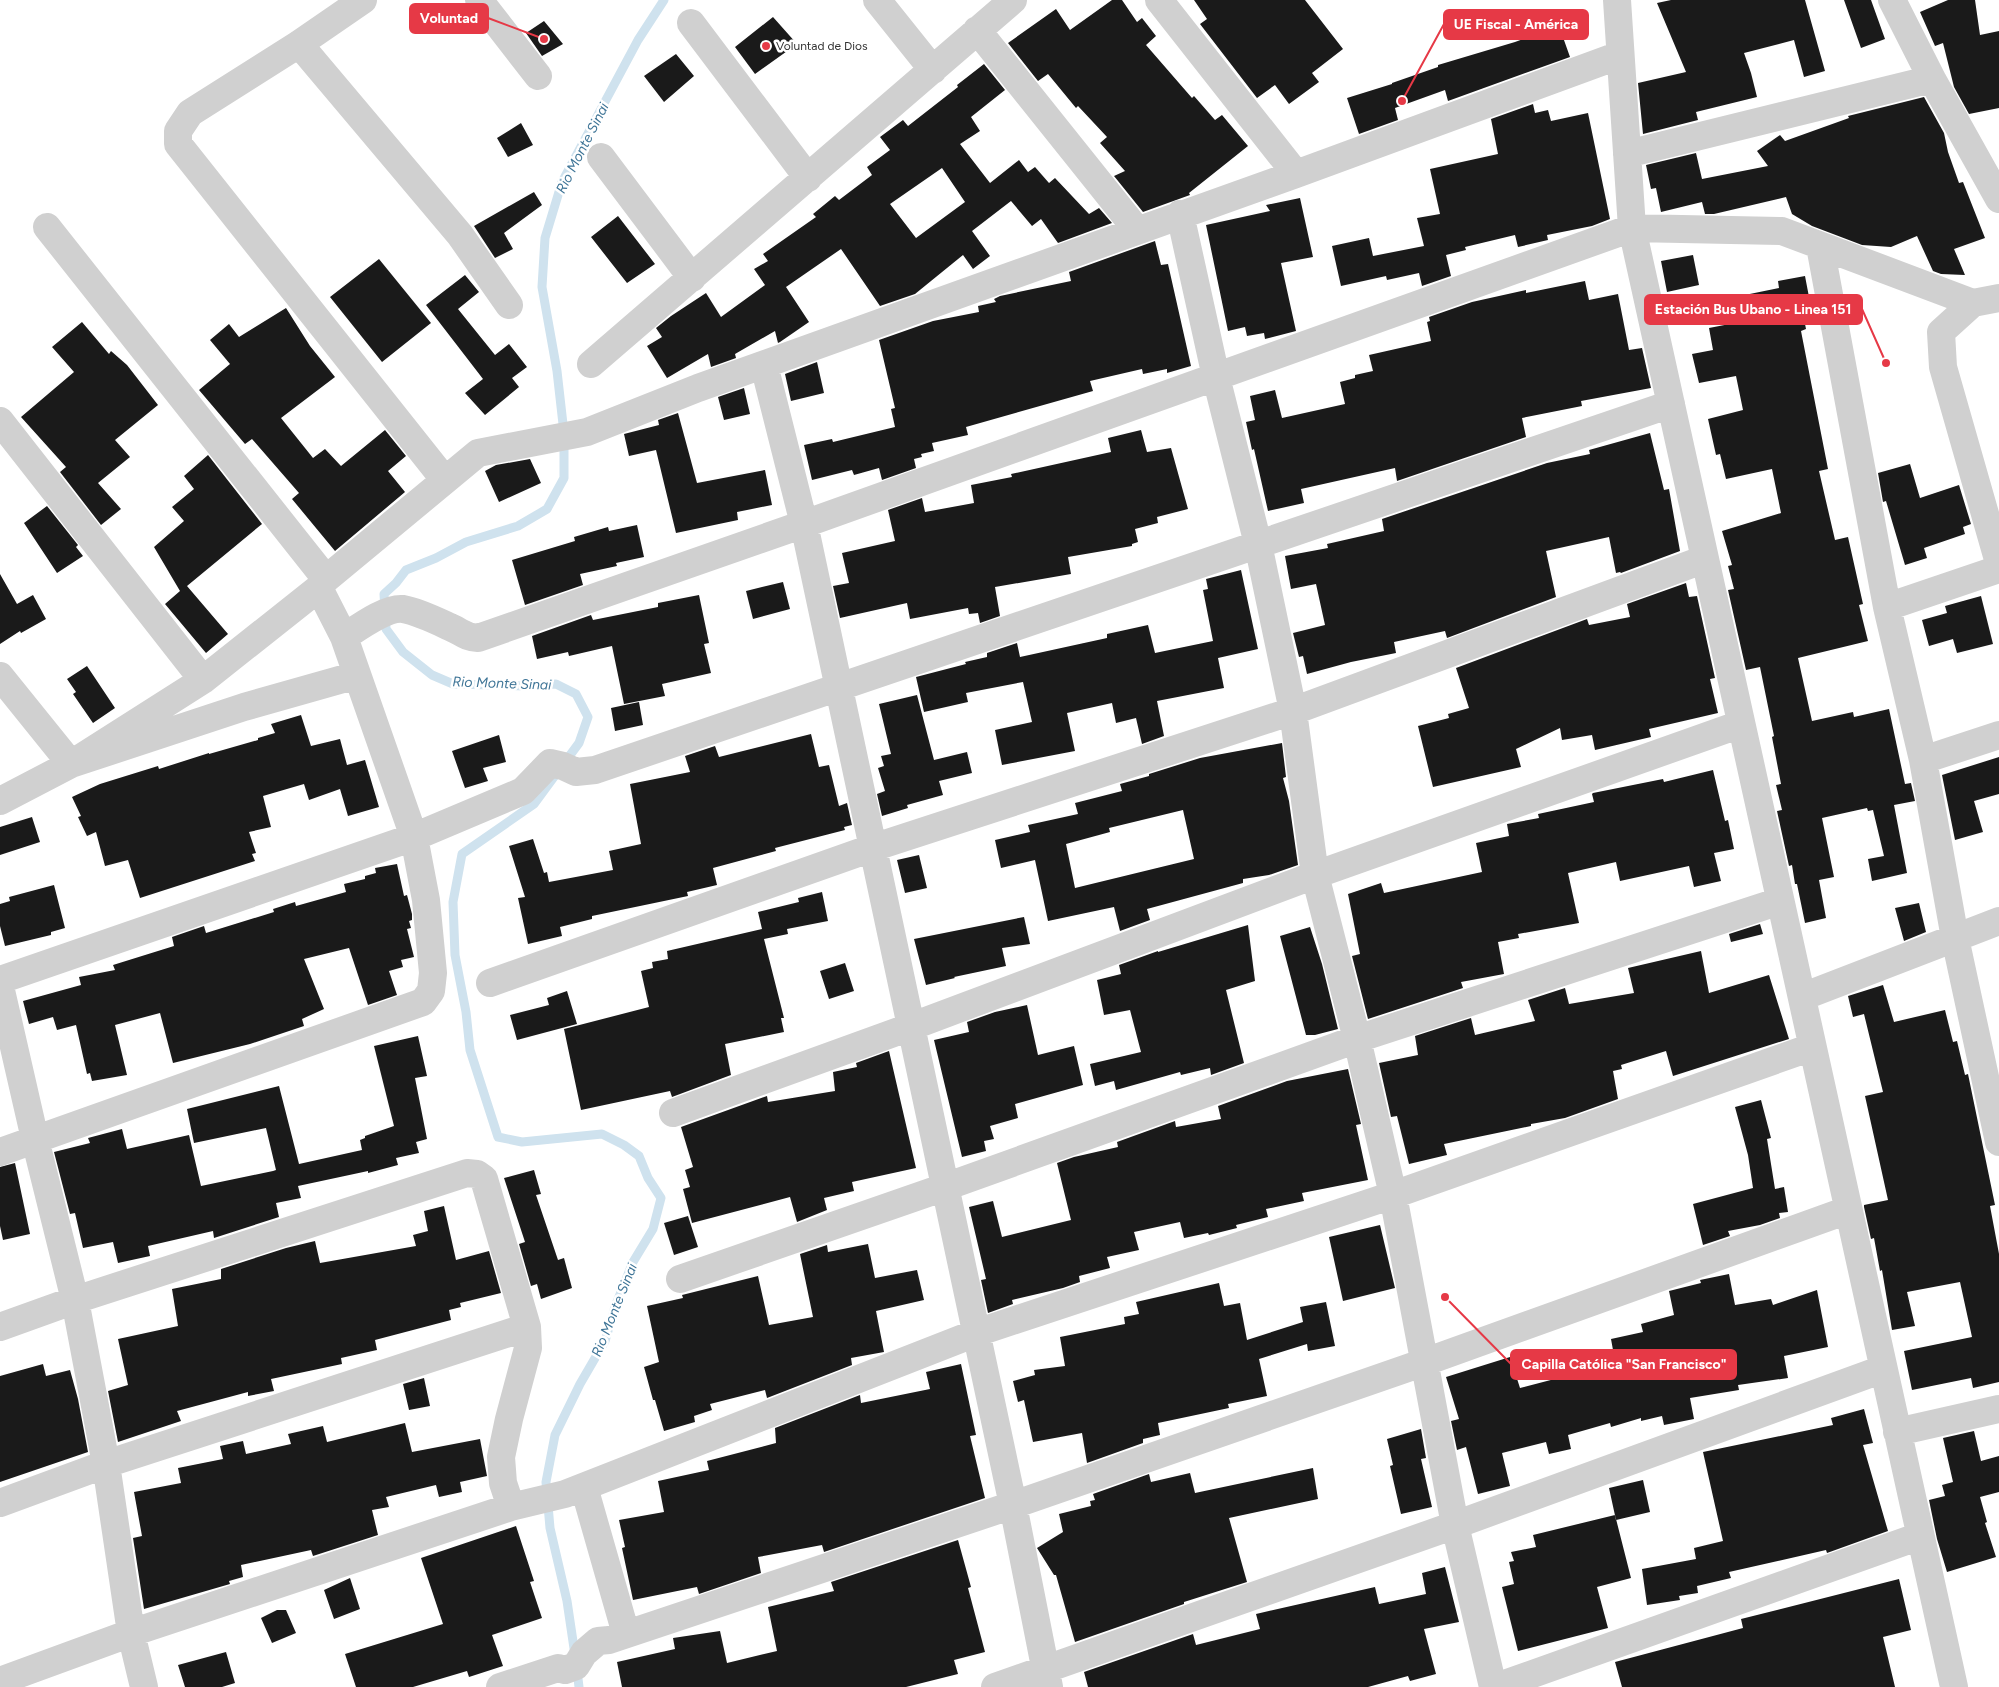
<svg xmlns="http://www.w3.org/2000/svg" width="1999" height="1687" font-family="Figtree,sans-serif">
  <style>
    .lines { fill: none; stroke-linecap: round; stroke-linejoin: round }
    .stream { stroke: #cfe2ee; stroke-width: 9 }
    .building { fill: #1a1a1a; fill-rule: evenodd }
    .minor { stroke: #d0d0d0; stroke-width: 28 }
    .poi-dot { fill: #e63946; stroke: #fff; stroke-width: 2 }
    .labels { text-anchor: middle; stroke-width: 5; stroke-linejoin: round; paint-order: stroke }
    .poi-label { font-size: 12px; fill: #333; stroke: #fff; text-anchor: start }
    .water-label { font-size: 14px; font-style: italic; fill: #3f7597; stroke: #fff }
    .leader { fill: none; stroke: #e63946; stroke-width: 2 }
    .callout-dot { fill: #e63946; stroke: #fff; stroke-width: 2 }
    .callout { fill: #e63946; stroke: #e63946; stroke-width: 2 }
    .callout-label { font-size: 14px; text-anchor: middle; font-weight: bold; fill: #fff }
  </style>
  <rect width="100%" height="100%" fill="#fff"/>
  <g class="lines">
    <path class="stream" d="M575 1655 567 1601 550 1528 546 1482 555 1435 580 1384 605 1341 615 1307 633 1262 653 1229 661 1198 648 1178 639 1156 624 1145 602 1134 522 1142 498 1137 470 1050 466 1012 455 955 453 902 462 854 534 804 579 743 588 717 576 694 556 684 527 686 453 684 432 675 403 652 386 629 384 594 396 583 406 570 436 558 466 542 518 526 547 509 564 478V433L557 371 542 287 545 238 562 182 638 40 664 0
      M577 1670 579 1687"/>
  </g>
  <path class="building" d="M1112 0H1122L1137 22 1142 18 1156 36 1146 45 1192 98 1194 96 1215 120 1222 115 1248 146 1189 193 1190 195 1143 212 1114 176 1125 171 1100 143 1107 137 1078 106 1076 108 1048 74 1038 81 1008 43 1056 9 1070 30Z
    M1194 0H1305L1343 49 1312 73 1319 82 1289 104 1275 85 1257 98 1200 24 1207 19Z
    M1671 0H1805L1825 71 1804 77 1794 40 1744 53 1751 73 1757 97 1696 112 1698 120 1643 134 1638 83 1686 72 1657 3Z
    M1844 0H1871L1885 39 1861 48Z
    M1948 0H1975L1980 35 1999 31V108L1969 114 1954 87 1943 43 1935 46 1920 12Z
    M773 17 797 44 755 74 735 47Z
    M544 21 563 44 542 56 526 33Z
    M1559 26 1570 57 1448 101 1445 90 1395 108 1398 120 1359 134 1347 98 1392 84V83L1438 67V65L1515 42Z
    M676 54 694 76 664 102 644 76Z
    M984 64 1005 90 971 117 980 131 960 144 990 183 1019 160 1028 172 1035 167 1049 183 1055 178 1089 214 1099 208 1112 223 1058 243 1041 219 1032 226 1011 201 972 231 990 256 973 269 963 255 915 294 880 306 841 249 786 287 809 322 780 342 778 343 775 331 735 354 736 358 711 367 708 354 667 378 647 346 662 337 656 328 671 316 706 293 721 317 765 285 754 269 768 261 763 254 816 217 813 214 835 196 839 200 872 175 867 167 890 150 880 137 903 120 908 126 958 87 957 85ZM942 168 965 202 916 238 890 204Z
    M1924 97 1944 133 1948 152 1959 183 1963 182 1985 238 1954 249 1965 275 1941 274 1933 271 1917 236 1891 247 1862 245 1812 226 1792 214 1786 197 1714 214H1705L1702 202 1661 212 1656 188 1651 189 1646 165 1696 153 1702 179 1768 166 1757 151 1780 135 1785 141 1849 118 1848 116Z
    M1533 104 1535 113 1548 110 1551 121 1588 113 1610 219 1592 226 1547 235 1548 240 1518 247 1515 235 1465 247 1466 250 1446 255 1451 276 1422 286 1419 273 1387 280 1386 276 1341 286 1332 246 1369 238 1373 256 1424 246 1417 218 1440 214 1430 169 1498 154 1491 119Z
    M521 123 533 145 508 157 497 138Z
    M534 192 542 205 504 233 513 249 495 258 474 226Z
    M1300 198 1313 257 1281 263 1296 331 1265 339 1264 333 1247 336 1245 327 1228 331 1206 225 1270 211 1266 205Z
    M618 216 655 264 627 283 591 237Z
    M1155 241 1161 265 1168 264 1191 366 1167 373V369L1143 374 1142 369 1090 381 1093 391 966 427 968 435 932 443 934 451 921 454 922 457 914 459 916 468 882 480 879 468 854 475 852 470 812 480 804 445 832 439 833 442 895 427 891 409 895 408 879 340 933 321 979 312 978 306 996 302 994 299 1000 296 1071 281 1069 272Z
    M1693 255 1699 285 1667 292 1661 261Z
    M379 259 431 323 382 362 330 297Z
    M465 275 479 292 458 309 495 355 509 344 527 367 512 378 519 387 485 415 465 393 483 379 426 305Z
    M1805 276 1809 297 1800 299 1806 329 1801 331 1828 469 1819 471 1835 540 1848 537 1863 604 1859 605 1868 641 1798 658 1812 721 1853 712 1854 717 1889 709 1905 784 1911 783 1915 801 1894 805 1907 873 1872 881 1868 859 1884 856 1873 810 1868 811 1867 808 1822 818 1834 877 1819 880 1826 918 1805 923 1797 884H1795L1792 865 1789 866 1777 811 1782 810 1776 785 1781 784 1772 737 1774 736 1760 667 1746 670 1728 590 1734 589 1728 566 1732 565 1722 531 1781 513 1772 469 1726 479 1720 454 1716 455 1708 419 1743 410 1736 376 1699 383 1692 354 1713 350 1709 328 1740 322 1735 297 1779 288 1778 281Z
    M1585 281 1589 300 1618 294 1629 350 1642 348 1651 388 1581 401 1582 406 1522 418 1526 437 1397 481 1395 468 1301 489 1304 503 1268 511 1254 449 1252 450 1246 422 1255 420 1250 396 1275 390 1282 418 1345 404 1340 382 1355 378V375L1373 371 1369 355 1431 341 1427 322 1430 321 1429 317 1472 302 1526 290V293Z
    M286 308 310 346 335 377 281 418 313 458 325 449 341 466 385 430 406 456 388 471 405 492 335 551 292 499 299 493 252 439 245 444 199 390 230 364 210 340 229 324 239 337Z
    M82 322 109 354 111 351 127 365 158 405 115 440 130 457 98 483 121 509 101 525 60 472 66 467 21 417 74 372 52 347Z
    M817 362 824 393 791 401 785 374Z
    M744 388 750 414 724 420 718 397Z
    M678 413 697 483 765 470 772 505 737 512 738 520 676 533 656 450 629 456 624 434 659 425 658 420Z
    M1141 430 1147 452 1171 448 1188 509 1157 517 1158 523 1135 529 1138 542 1132 544V546L1068 557 1071 574 995 587 1000 616 980 623 978 613 969 614 968 608 910 619 907 603 840 618 833 586 849 583 842 553 895 541 888 510 922 498 925 512 974 503 971 485 1012 477 1011 474 1111 452 1108 438Z
    M1650 433 1664 490 1669 489 1680 551 1621 573 1620 572 1616 573 1609 537 1546 551 1556 597 1447 638 1445 631 1394 642 1396 653 1351 662 1307 674 1303 656 1299 657 1293 633 1325 625 1316 584 1291 589 1285 556 1328 548 1327 544 1384 531 1382 519 1547 463 1590 454 1589 450Z
    M208 455 262 524 187 586 228 634 206 653 165 604 180 591 154 547 184 521 172 507 194 489 184 476Z
    M530 459 541 483 499 502 485 471 496 465Z
    M1910 464 1920 498 1959 485 1971 524 1963 527 1965 534 1924 548 1927 558 1905 565 1886 501 1883 502 1878 473Z
    M47 506 78 545 76 547 83 556 57 573 24 523Z
    M637 525 644 557 616 563 617 566 580 574 583 585 525 605 512 560 575 541 574 537 608 527 609 531Z
    M1241 570 1258 649 1218 658 1224 688 1157 701 1164 736 1142 744 1136 718 1116 723 1112 703 1067 713 1075 751 1002 765 995 730 1032 722 1023 682 966 693 968 702 924 712 916 677 966 664 965 662 987 657V653L1017 643 1020 657 1107 638V634L1148 625 1155 653 1213 641 1203 590 1208 589 1206 579Z
    M0 574 17 604 33 595 46 619 21 633 20 631 0 644Z
    M783 582 790 609 753 619 746 591Z
    M1686 583 1689 597 1697 596 1715 678 1710 679 1718 713 1649 729 1651 737 1595 750 1592 735 1562 740 1560 728 1516 749 1521 767 1433 787 1418 726 1449 718 1448 714 1469 708 1456 668 1587 619 1589 625 1630 617 1627 604Z
    M699 595 709 643 704 644 711 673 662 684 665 696 624 704 612 646 569 656 568 652 537 659 532 636 591 615 593 620 658 607V603Z
    M1981 596 1993 644 1957 653 1953 639 1929 646 1922 620 1947 613 1945 606Z
    M87 666 115 708 93 723 73 694 76 692 67 679Z
    M917 695 934 760 967 752 972 773 939 781 943 795 907 805 908 808 882 816 877 794 885 791 878 768 884 766 881 756 891 754 879 704Z
    M639 702 643 725 615 731 611 708Z
    M301 715 311 746 340 739 347 765 365 760 379 807 348 816 340 789 309 800 304 784 263 796 271 827 249 832 256 853 252 854 255 861 140 898 128 860 105 866 96 832 87 836 78 817 81 816 72 797 100 784 158 766 159 769 209 753V754L258 740V738L275 733 271 724Z
    M811 734 819 767 829 765 839 806 847 803 852 825 844 827 845 830 775 848 776 851 713 868 717 885 687 892 688 896 592 916V919L560 927 562 936 528 944 518 898 525 897 509 846 533 839 544 873 547 872 549 882 613 870 609 851 641 844 630 784 690 772 685 756 715 746 719 757Z
    M499 735 506 762 483 768 488 781 465 788 452 751Z
    M1282 743 1286 777 1283 778 1289 801 1298 865 1269 875 1243 879V883L1147 909 1150 920 1120 931 1114 907 1048 921 1035 860 1001 868 995 840 1030 832 1028 825 1078 814 1075 803 1122 791 1120 784 1149 776V774L1200 758ZM1183 810 1194 859 1075 888 1066 844 1110 832 1109 828Z
    M1999 757V794L1974 801 1983 832 1955 840 1942 775Z
    M1713 770 1725 821 1728 820 1734 849 1714 853 1721 881 1694 887 1689 866 1620 881 1616 862 1568 873 1579 923 1518 934 1519 938 1498 942 1504 974 1461 982 1463 988 1368 1019 1352 956 1360 954 1348 894 1381 883 1384 893 1482 872 1476 843 1509 836 1507 824 1539 818 1538 814 1594 802 1592 794 1593 793 1663 779 1664 782Z
    M32 817 40 842 0 855V827Z
    M919 855 927 888 905 893 897 860Z
    M397 864 404 896 407 895 412 914V920L409 921 411 928 407 929 414 957 401 960 403 967 389 971 397 995 368 1005 349 948 304 959 324 1009 302 1019 304 1026 250 1044 173 1063 160 1013 115 1025 127 1075 92 1081 90 1073 87 1074 76 1025 57 1030 53 1017 29 1024 23 1001 81 985 79 977 115 970 113 965 174 946 172 937 204 926 206 933 274 912 273 909 295 902 296 906 346 892 344 884 365 879V876L376 873 375 868Z
    M54 885 65 928 51 932V935L5 946 0 926V904L10 901 9 897Z
    M822 892 828 921 787 929 788 934 764 939 784 1018H781L784 1032 725 1044 731 1075 672 1097 670 1091 581 1110 564 1029 649 1007 641 971 653 968 652 962 668 959 667 951 762 929 758 912 799 902 798 898Z
    M1919 903 1926 932 1904 941 1895 908Z
    M1024 917 1030 944 1002 948 1006 966 954 977 955 978 926 985 914 939Z
    M1760 924 1763 934 1731 942 1729 934Z
    M1248 925 1255 981 1226 990 1244 1063 1211 1075 1210 1068 1181 1075 1180 1072 1116 1090 1114 1081 1095 1086 1090 1064 1141 1052 1130 1010 1104 1015 1097 980 1121 974 1119 965 1158 951V952Z
    M1310 927 1322 964 1338 1029 1315 1035H1306L1280 936Z
    M1701 951 1709 993 1769 975 1789 1039 1673 1076 1666 1051 1621 1065 1622 1069 1613 1071 1618 1099 1565 1118 1531 1124V1126L1444 1144 1447 1155 1409 1164 1397 1116 1391 1117 1379 1063 1418 1055 1415 1036 1471 1018 1475 1035 1535 1021 1528 1000 1565 988 1569 1004 1634 993 1628 968Z
    M845 963 854 991 829 999 820 971Z
    M1883 985 1894 1022 1945 1010 1953 1042 1957 1041 1965 1075 1968 1074 1995 1205 1990 1206 1999 1254V1382L1973 1388 1971 1378 1912 1390 1904 1351 1972 1337 1960 1282 1907 1292 1915 1326 1892 1330 1882 1270 1880 1271 1874 1238 1871 1239 1864 1207V1205L1888 1200 1865 1096 1883 1092 1864 1014 1853 1017 1848 996Z
    M567 991 577 1024 517 1040 510 1015 549 1005 547 998Z
    M1027 1005 1038 1055 1074 1046 1083 1085 1015 1104 1018 1118 990 1126 994 1139 984 1141 986 1151 962 1157 934 1040 969 1032 967 1022 995 1012Z
    M418 1036 427 1076 415 1078 427 1139 416 1142 419 1153 396 1158 398 1165 368 1173V1171L298 1186 301 1198 276 1203 279 1217 214 1238 213 1231 148 1246 150 1256 118 1263 113 1242 83 1248 75 1213 70 1214 54 1152 90 1143 88 1138 122 1129 127 1149 189 1135 201 1186 273 1171 276 1170 266 1128 194 1143 187 1109 279 1086 299 1164 362 1150 360 1140 365 1138V1136L394 1126 374 1046Z
    M889 1051 916 1168 852 1182 854 1191 824 1198 827 1210 797 1222 790 1197 692 1223 683 1189 690 1187 685 1170 693 1167 681 1127 767 1096 768 1102 835 1091 833 1072 857 1067 856 1063Z
    M1348 1069 1361 1124 1356 1125 1368 1180 1302 1193 1304 1201 1266 1209 1268 1217 1236 1225 1237 1228 1209 1235 1208 1233 1184 1238 1180 1222 1134 1232 1139 1250 1107 1257 1110 1268 1079 1276 1080 1282 1063 1288 1012 1300 1013 1304 988 1313 981 1280 986 1279 969 1207 993 1201 1002 1237 1071 1220 1057 1163 1074 1157 1118 1147 1117 1142 1175 1121 1176 1127 1221 1119 1218 1106 1287 1081Z
    M1761 1100 1771 1138 1767 1139 1775 1189 1784 1187 1788 1212 1779 1213 1780 1218 1760 1225 1728 1231 1730 1236 1703 1245 1693 1204 1753 1188 1748 1155 1735 1107Z
    M15 1163 30 1234 3 1240 0 1226V1167Z
    M534 1170 541 1194 536 1195 558 1260 564 1258 572 1288 541 1299 537 1284 531 1286 519 1244 525 1242 504 1178Z
    M444 1206 456 1260 489 1251 501 1293 460 1303 461 1307 449 1310 451 1320 375 1340 377 1350 341 1358 342 1364 271 1379 274 1391 248 1396V1392L177 1411 181 1421 118 1442 108 1391 128 1385 118 1339 178 1326 172 1289 221 1279V1269L286 1248 315 1241 320 1263 416 1246 413 1235 428 1231 424 1211Z
    M688 1216 698 1247 674 1255 664 1223Z
    M1380 1225 1395 1288 1343 1301 1329 1237Z
    M868 1244 875 1278 917 1270 924 1300 876 1311 884 1352 851 1358 852 1365 767 1398 765 1390 710 1404 712 1410 694 1416 695 1422 664 1431 655 1400H653L644 1367 659 1362 647 1306 683 1298 682 1295 758 1276 769 1325 813 1317 800 1254 827 1245 828 1252Z
    M1729 1274 1735 1305 1771 1299 1773 1305 1817 1290 1828 1347 1784 1356 1788 1378 1738 1385 1739 1390 1690 1398 1694 1419 1664 1425 1662 1416 1641 1421V1418L1611 1427 1610 1423 1568 1435 1571 1449 1549 1454 1546 1442 1502 1453 1510 1486 1478 1494 1466 1447 1457 1450 1451 1421 1459 1419 1446 1377 1510 1357 1520 1388 1589 1370 1586 1358 1613 1350 1611 1339 1643 1332 1641 1324 1674 1315 1669 1291 1701 1283 1700 1280Z
    M1219 1283 1224 1306 1240 1303 1247 1340 1303 1322 1300 1307 1326 1302 1335 1346 1308 1351 1307 1344 1259 1359 1267 1396 1228 1404 1229 1408 1158 1423 1160 1435 1143 1439V1443L1087 1463 1082 1433 1033 1442 1024 1400 1018 1402 1013 1381 1035 1375 1034 1370 1065 1366 1060 1337 1125 1324 1124 1317 1139 1314 1136 1302Z
    M43 1364 46 1376 70 1370 78 1399 88 1452 0 1482V1376Z
    M961 1364 976 1435 970 1436 985 1498 824 1552 822 1545 758 1557 761 1573 699 1594 697 1587 633 1600 622 1548 625 1547 619 1520 664 1512 658 1481 709 1470 707 1461 776 1443 775 1428 860 1395 861 1403 930 1389 926 1372Z
    M424 1378 430 1406 409 1410 403 1384Z
    M1864 1409 1873 1443 1863 1445 1888 1531 1827 1553 1826 1550 1729 1572 1731 1578 1697 1586 1698 1593 1679 1596 1680 1600 1647 1605 1642 1569 1696 1559 1694 1548 1723 1541 1703 1452 1833 1425 1831 1418Z
    M405 1423 412 1452 480 1439 487 1476 460 1482 462 1492 439 1497 436 1485 386 1497 389 1507 372 1510 378 1535 313 1556 311 1550 241 1565 243 1577 229 1581 230 1584 144 1609 133 1538 142 1536 134 1492 181 1483 178 1468 223 1459 220 1446 243 1441 246 1454 291 1444 288 1434 323 1426 327 1442Z
    M1421 1429 1426 1458 1421 1459 1432 1507 1401 1514 1390 1466 1393 1465 1387 1439Z
    M1974 1431 1981 1461 1999 1456V1492L1980 1497 1987 1522 1985 1523 1996 1557 1947 1572 1937 1539 1929 1500 1945 1496 1942 1485 1953 1482 1943 1438Z
    M1313 1468 1318 1499 1229 1518 1247 1582 1184 1602V1604L1075 1642 1056 1575H1054L1037 1548 1063 1532 1059 1514 1091 1506 1090 1501 1095 1500 1093 1494 1149 1474 1151 1482 1190 1473 1195 1493Z
    M1643 1480 1650 1512 1616 1520 1609 1488Z
    M1615 1515 1631 1578 1597 1587 1608 1628 1518 1651 1502 1587 1514 1584 1509 1562 1514 1561 1511 1552 1536 1547 1533 1535Z
    M516 1526 534 1581 530 1582 542 1618 492 1635 503 1666 469 1677 467 1671 413 1687H356L345 1654 443 1624 421 1558Z
    M958 1540 971 1587 968 1588 985 1652 954 1660 958 1674 906 1687H622L617 1662 675 1649 673 1638 720 1631 727 1663 777 1651 768 1607 834 1591 831 1582Z
    M1445 1567 1459 1622 1424 1629 1436 1674 1410 1681 1408 1676 1368 1687H1088L1084 1672 1193 1634 1196 1645 1260 1629 1256 1614 1375 1587 1379 1604 1426 1594 1422 1573Z
    M350 1578 360 1609 334 1619 324 1590Z
    M1899 1579 1911 1630 1883 1637 1895 1687H1622L1615 1662 1743 1628 1741 1619Z
    M277 1610H286L296 1633 272 1643 261 1618Z
    M226 1652 235 1683 222 1687H185L178 1665Z"/>
  <g class="lines">
    <path class="minor" d="M363 0 299 44 190 113 178 131V144L444 479
      M479 0 538 76
      M877 0 933 70
      M1159 0 1296 174
      M1617 0 1632 228 1954 1687
      M1892 0 1932 79 1999 199
      M691 23 808 178
      M977 30 1137 230
      M299 44 460 235 509 305
      M1627 154 1932 79
      M601 157 692 278
      M1180 214 1216 377 1258 544 1293 711 1315 875 1357 1039 1393 1195 1455 1525 1493 1687
      M47 227 326 579
      M1820 246 1887 607 1923 760 1955 938 1999 1142
      M1973 303 1941 332 1943 367 1999 563
      M591 364 1013 0
      M764 365 804 524 1013 1505 1049 1687
      M0 421 203 680
      M1887 607 1999 569
      M344 637C358 628 386 607 403 609 419 612 435 620 450 627 462 632 464 637 478 638L804 524 1632 228 1782 231 1973 303 1999 298
      M0 676 71 764 244 707 357 675
      M1923 760 1999 735
      M0 801 71 764 203 680 319 588 326 579 478 453 587 432 698 388 1296 174 1620 55
      M0 980 414 837 523 791 550 763 563 766 576 772 595 770 1671 404
      M490 983 872 848 1293 711 1705 559
      M0 986 35 1139 75 1300 106 1464 131 1633 144 1687
      M1802 997 1999 921
      M673 1113 910 1027 1315 875 1741 724
      M0 1152 423 1002 431 991 433 973 426 900 414 837 344 637 319 588
      M680 1279 945 1187 1357 1039 1780 901
      M0 1327 75 1300 467 1173 477 1174 484 1179 527 1327 528 1348 509 1419 501 1457 503 1483 511 1507
      M1897 1432 1999 1409
      M584 1487 626 1634
      M0 1503 106 1464 527 1327
      M0 1681 131 1633 511 1507 565 1494 976 1333 1393 1195 1812 1047
      M500 1687 558 1668 565 1670 576 1666 584 1653 598 1641 609 1640 1013 1505 1425 1362 1848 1210
      M995 1687 1455 1525 1883 1369
      M1496 1687 1920 1536"/>
  </g>
  <circle class="poi-dot" cx="766" cy="46" r="5"/>
  <g class="labels">
    <g class="poi-label">
      <text x="776" y="50">Voluntad de Dios</text>
    </g>
    <g class="water-label">
      <text transform="translate(582 148) rotate(-63)" y="5">Rio Monte Sinai</text>
      <text transform="translate(502 683) rotate(2)" y="5">Rio Monte Sinai</text>
      <text transform="translate(614 1310) rotate(-68)" y="5">Rio Monte Sinai</text>
    </g>
  </g>
  <path class="leader" d="M544 39L488 18M1402 101L1444 24M1886 363L1862 309M1445 1297L1511 1364"/>
  <g class="callout-dot">
    <circle cx="544" cy="39" r="5"/>
    <circle cx="1402" cy="101" r="5"/>
    <circle cx="1886" cy="363" r="5"/>
    <circle cx="1445" cy="1297" r="5"/>
  </g>
  <g class="callout">
    <rect x="410" y="4" width="78" height="29" rx="5"/>
    <rect x="1444" y="10" width="144" height="29" rx="5"/>
    <rect x="1645" y="295" width="217" height="29" rx="5"/>
    <rect x="1511" y="1350" width="225" height="29" rx="5"/>
  </g>
  <g class="callout-label">
    <text x="449" y="23">Voluntad</text>
    <text x="1516" y="29">UE Fiscal - América</text>
    <text x="1753" y="314">Estación Bus Ubano - Linea 151</text>
    <text x="1624" y="1369">Capilla Católica "San Francisco"</text>
  </g>
</svg>
